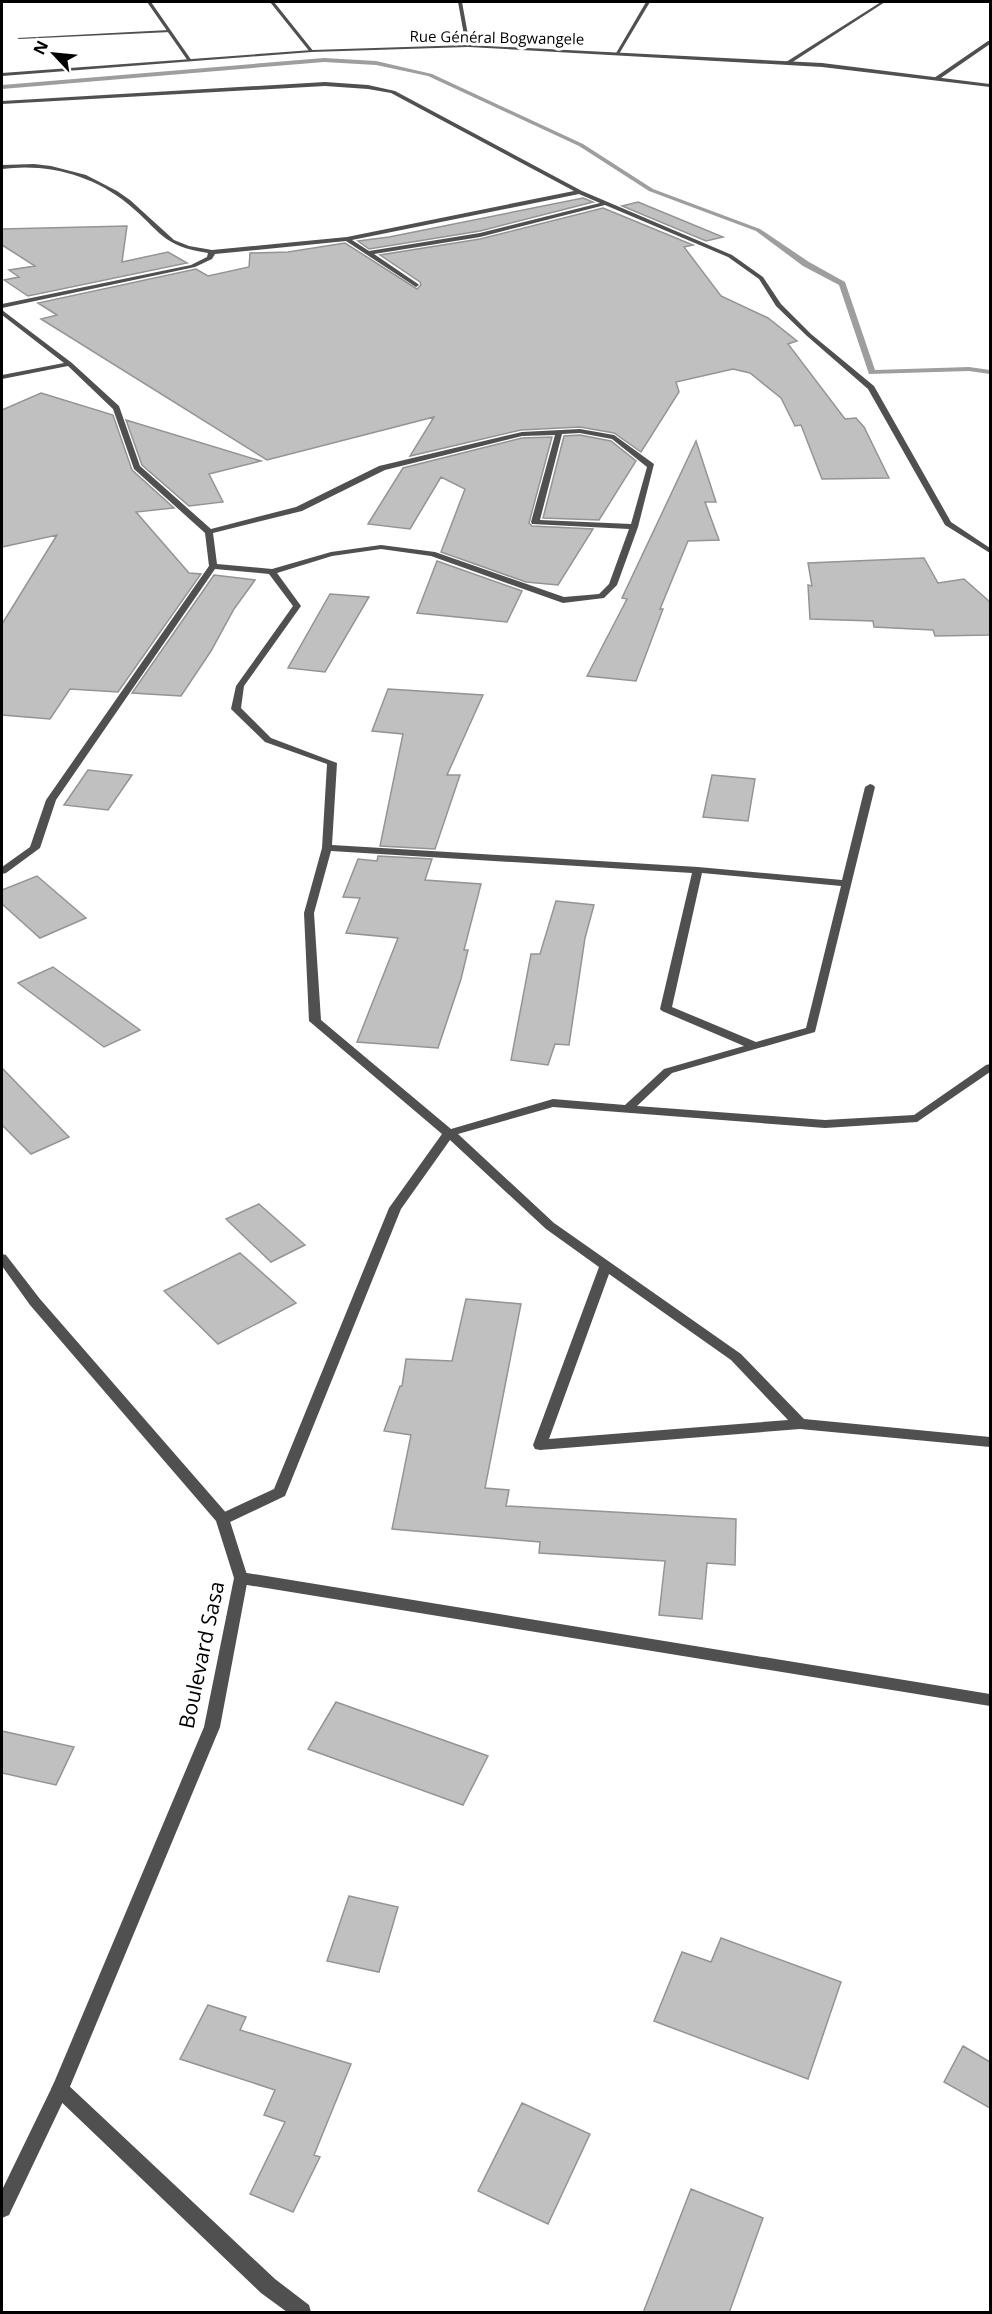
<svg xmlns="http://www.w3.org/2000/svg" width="992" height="2314" font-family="'Open Sans',sans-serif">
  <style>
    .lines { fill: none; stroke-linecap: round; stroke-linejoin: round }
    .stream { fill: #9e9e9e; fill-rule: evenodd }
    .building { fill: #c0c0c0; stroke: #949494; stroke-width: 1.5 }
    .service { fill: #505050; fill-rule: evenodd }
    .minor { fill: #505050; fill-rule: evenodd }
    .tertiary { fill: #505050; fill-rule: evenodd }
    .labels { text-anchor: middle; stroke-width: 6; stroke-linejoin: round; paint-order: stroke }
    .far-street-label { font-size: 15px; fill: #000; stroke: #fff }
    .near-street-label { font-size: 21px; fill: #000; stroke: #fff }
  </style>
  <rect width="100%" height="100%" fill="#fff"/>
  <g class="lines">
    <path class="stream" d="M324 58 376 61 432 74 583 144 653 189 760 229 809 262 845 282 875 370 969 367 990 370V374L969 371 869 374 839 285 803 266 756 231 649 191 579 146 428 76 376 65 324 62 2 89V85Z"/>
  </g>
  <path class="building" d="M583 198 593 202 480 231 369 249 358 241 389 237Z
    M638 202 723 237 706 241 622 206Z
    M603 208 693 245 684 247 721 296 768 318 797 341 788 344 845 419 856 418 864 427 889 478 822 479 801 425 795 426 781 398 750 373 733 369 676 382 679 392 641 452 614 433 580 427 521 430 410 456 434 417 267 460 41 319 57 315 38 303 196 269 208 276 249 267 250 253 288 252 345 243 417 289 421 285 420 282 380 255 480 239Z
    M127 226 122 262 168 252 187 263 28 296 4 280 19 277 9 270 35 266 2 245V229Z
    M41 393 113 415 132 470 174 508 136 512 189 573 201 574 118 692 70 689 50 719 2 715V624L57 535 2 547V410Z
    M126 420 261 461 209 474 223 502 189 506 142 465Z
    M580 435 611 441 636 461 599 520 543 518 564 436Z
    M552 437 529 523 532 526 593 529 558 585 526 582 441 552 465 489 441 477 410 529 368 524 403 468 522 438Z
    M696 441 716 502H705L719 540 688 541 660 609H663L636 681 587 676 627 599 622 598Z
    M924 558 938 583 964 579 990 602V635L935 636 933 630 874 627 873 621 810 619 808 585 812 586 808 563Z
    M437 561 522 591 507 622 417 613Z
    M214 575 255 580 234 609 211 651 181 696 132 693Z
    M330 594 369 597 325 672 288 668Z
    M388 689 483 695 447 775H460L435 849 380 846 403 734 372 731Z
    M88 770 132 775 108 810 64 805Z
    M712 775 755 779 748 821 703 817Z
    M378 856 432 859 425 880 481 884 464 950H468L461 979 438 1048 357 1042 398 938 346 933 360 898 343 897 358 859 377 861Z
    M37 876 86 918 40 938 2 904V890Z
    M556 901 594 905 585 938 569 1045 555 1044 548 1065 511 1060 531 954H540Z
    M53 967 140 1030 104 1047 18 983Z
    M2 1068 69 1137 31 1154 2 1125Z
    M259 1204 305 1245 271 1262 226 1219Z
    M240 1253 296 1303 218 1344 164 1291Z
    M466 1299 521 1304 485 1488 509 1490 506 1506 736 1519 735 1565 707 1563 702 1619 659 1615 665 1561 539 1553 540 1542 392 1529 411 1435 384 1431 400 1386H402L406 1359 452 1361Z
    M336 1702 488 1756 463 1805 308 1749Z
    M2 1731 74 1747 56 1785 2 1773Z
    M349 1896 398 1907 379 1972 327 1961Z
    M721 1938 841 1982 808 2079 654 2021 682 1952 711 1962Z
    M208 2005 246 2017 240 2030 351 2064 314 2155 320 2157 293 2212 250 2194 285 2122 264 2115 275 2090 180 2059Z
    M963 2046 990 2062V2108L944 2082Z
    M522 2103 590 2134 548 2224 478 2191Z
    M691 2189 763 2218 729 2313H643Z"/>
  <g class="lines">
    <path class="service" d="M169 30 171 32 19 39 17 38Z
      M325 82 368 85 395 91 582 191 732 255 763 277 781 304 811 334 874 386 951 522 990 548V553L945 525 868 389 807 336 776 306 759 279 728 257 605 205 480 237 374 254 418 284 419 285 416 287 346 241 215 254 212 259 195 267 2 308V304L191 265 207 257 208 253C161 246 161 231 128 204 93 175 47 163 2 169V165L34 164 51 166 86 175 117 191 130 200 174 240 189 246 212 250 347 237 574 191 391 93 368 89 325 86 2 104V101ZM579 194 600 203 480 233 369 251 352 240Z
      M2 310 72 363 119 406 140 466 211 529 296 507 379 466 522 432 580 429 614 435 654 464 638 527 617 585 604 598 563 603 431 556 381 549 332 556 277 573 301 606 244 686 241 708 271 738 337 763 332 845 698 867 842 880 865 787 870 784 873 785 875 787 815 1032 672 1073 637 1106 825 1120 914 1115 986 1065 990 1064V1072L917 1122 825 1128 553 1107 458 1134 554 1223 741 1354 804 1419 990 1437V1447L800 1429 540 1450 535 1449 533 1445 599 1267 546 1229 450 1140 401 1209 285 1496 228 1523 223 1524 218 1523 216 1519 218 1515 274 1489 389 1208 442 1134 309 1021 304 913 322 848 327 764 265 742 231 709 236 686 293 606 269 574 215 569 56 800 40 848 6 873 2 874V867L30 847 46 800 209 566 205 533 134 469 113 409 68 366 2 379V375L64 363 2 315ZM580 433 612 439 647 467 631 524 540 520 562 434ZM555 435 531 522 532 524 629 529 609 584 599 594 564 597 435 552 381 545 331 552 272 569 217 564 213 533 302 511 385 470 522 436ZM331 851 692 873 660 1009 662 1011 744 1046 664 1069 625 1105 553 1099 451 1129 321 1020 314 913ZM702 873 841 886 806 1028 756 1042 672 1007ZM609 1274 731 1360 788 1420 549 1439Z"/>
    <path class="minor" d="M147 2H151L192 61H188Z
      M270 2H274L314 52H310Z
      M458 2H462L470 46 468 47 466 46Z
      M646 2H650L619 54 615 55Z
      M881 2H885L791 63 786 62Z
      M988 41H990V44L938 80H934V78Z
      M241 1572 990 1694V1706L241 1584 236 1582 234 1578 236 1574Z
      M60 2081 66 2083 275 2279 309 2305 311 2312H287L261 2293 54 2095 51 2089 54 2083Z"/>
    <path class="tertiary" d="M468 45 822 63 990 84V87L822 67 468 47 312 52 2 76V73L312 50Z
      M2 1254 6 1255 40 1299 228 1515 248 1578 220 1727 69 2089 9 2215 2 2218V2190L53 2085 204 1727 234 1578 216 1521 30 1305 2 1266Z"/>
  </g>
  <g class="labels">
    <g class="far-street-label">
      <text transform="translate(497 38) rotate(1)" y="5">Rue Général Bogwangele</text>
    </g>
    <g class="near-street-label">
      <text transform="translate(202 1655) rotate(-78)" y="7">Boulevard Sasa</text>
    </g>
  </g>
  <rect width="992" height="2314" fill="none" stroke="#000000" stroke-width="6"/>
  <g transform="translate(54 54) rotate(296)" stroke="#ffffff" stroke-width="4.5" paint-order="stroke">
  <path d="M0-4.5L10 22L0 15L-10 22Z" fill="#000000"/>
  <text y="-9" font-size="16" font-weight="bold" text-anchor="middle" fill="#000000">N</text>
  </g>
</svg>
